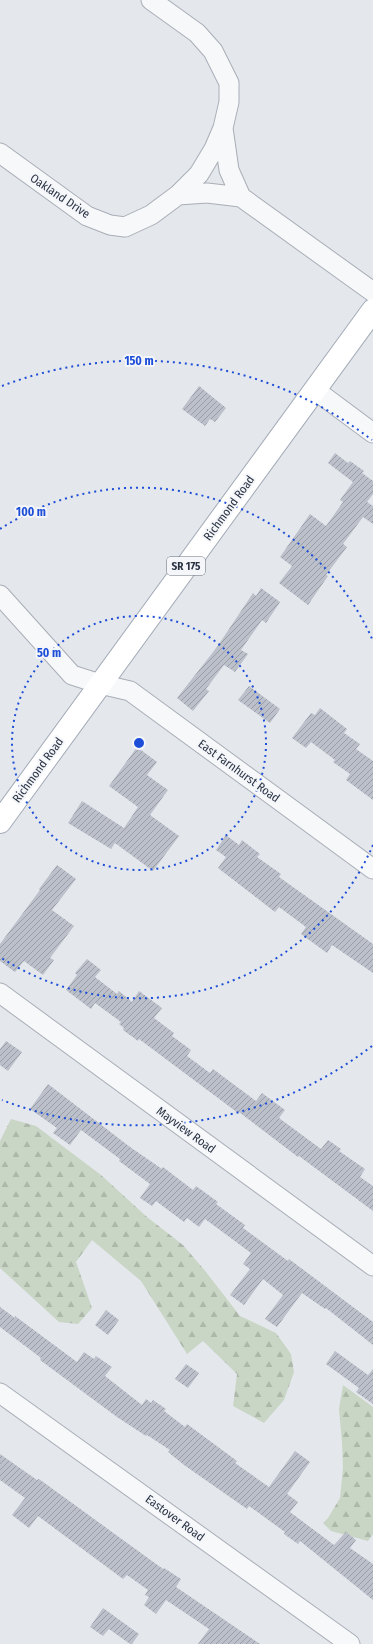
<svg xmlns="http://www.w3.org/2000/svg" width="373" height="1644" font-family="'Fira Sans Condensed',sans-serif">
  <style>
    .forest { fill: url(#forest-firs) }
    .building { fill: url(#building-hatch) }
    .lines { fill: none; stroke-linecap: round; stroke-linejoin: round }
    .street-casing { stroke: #a9aeb7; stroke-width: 21 }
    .primary-casing { stroke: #a3abb8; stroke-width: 24 }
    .street { stroke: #f7f8fa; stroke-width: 19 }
    .primary { stroke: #fff; stroke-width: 22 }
    .ring { fill: none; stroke: #1d4ed8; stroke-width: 2; stroke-dasharray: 2 4 }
    .labels { text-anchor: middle; stroke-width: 4; stroke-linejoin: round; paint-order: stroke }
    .shield { fill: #f4f6f9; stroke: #676e7b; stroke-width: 1 }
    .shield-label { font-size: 11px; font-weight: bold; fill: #2b3445 }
    .street-label { font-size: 12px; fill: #2b3445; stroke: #f4f6f9 }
    .centre { fill: #1d4ed8; stroke: #f4f6f9; stroke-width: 2 }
    .ring-label { font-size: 12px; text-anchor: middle; font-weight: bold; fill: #1d4ed8; stroke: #f4f6f9; stroke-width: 4; stroke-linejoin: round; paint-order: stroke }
  </style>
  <defs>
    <pattern id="forest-firs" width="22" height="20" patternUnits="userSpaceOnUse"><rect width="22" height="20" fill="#c9d6c5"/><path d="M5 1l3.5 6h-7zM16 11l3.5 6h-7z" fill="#adb8ab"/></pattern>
    <pattern id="building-hatch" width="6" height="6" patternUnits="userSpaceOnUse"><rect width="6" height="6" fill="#bbc0ca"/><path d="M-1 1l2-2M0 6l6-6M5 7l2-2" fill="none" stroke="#989da6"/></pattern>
  </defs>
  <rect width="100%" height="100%" fill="#e4e7ec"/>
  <path class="forest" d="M11 1119 36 1126 101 1175 147 1217 183 1245 206 1272 240 1316 276 1333 291 1354 294 1372 284 1400 264 1423 233 1406 237 1374 203 1341 187 1354 141 1281 92 1240 76 1262 92 1308 78 1324 59 1322 0 1268V1141Z
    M343 1385 373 1407V1534L368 1541 331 1531 323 1523 328 1518 340 1498 343 1468 342 1443 339 1409Z"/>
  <path class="building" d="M199 386 226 408 215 422 210 419 205 426 182 409Z
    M335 453 348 463 350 461 364 471 362 473 373 481V494L367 502 373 506V524L363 517 343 544 347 547 326 575 328 576 308 605 279 583 292 566 280 557 310 514 326 526 343 502 340 500 353 482 328 463Z
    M261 588 280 602 266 623 262 620 241 650 248 654 235 672 224 665 206 689 209 691 193 711 177 698 217 647 253 593 256 596Z
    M249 686 280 709 270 723 238 700Z
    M320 708 347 729 344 733 360 744 356 749 373 761V800L346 780 350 774 333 762 335 760 311 742 306 748 292 738 311 713 315 715Z
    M137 747 157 762 147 775 168 790 150 815 179 836 153 871 115 843 111 849 68 823 82 801 124 828 138 807 109 786Z
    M226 835 239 845 242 840 260 854 257 857 281 874 279 877 373 944V973L332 945 327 953 301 934 306 927 279 907 275 912 218 868 226 857 216 850Z
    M57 865 76 879 52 910 74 926 50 958 54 960 43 975 24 961 15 972 0 961V944L40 890 39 889Z
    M87 959 101 970 95 977 117 994 119 991 132 1002 139 991 162 1008 154 1018 174 1033 172 1036 191 1050 187 1056 210 1073 213 1069 256 1101 262 1093 285 1110 279 1118 321 1149 328 1140 341 1149 339 1151 365 1169 360 1177 373 1186V1211L299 1156 298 1157 239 1112 238 1113 139 1039 138 1041 123 1030 124 1028 119 1024 121 1022 95 1003 91 1009 66 990 77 975 75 973Z
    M6 1041 22 1052 8 1071 0 1065V1049Z
    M48 1084 130 1147 162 1169 163 1167 193 1190 196 1186 218 1202 216 1204 245 1225 243 1228 288 1261 289 1259 373 1322V1345L326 1308 325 1309 302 1293 277 1327 265 1319 283 1295 263 1279 244 1305 230 1295 250 1269 243 1264 251 1253 205 1219 199 1227 187 1218 184 1222 156 1201 152 1206 140 1198 150 1184 119 1161 120 1159 81 1130 70 1145 53 1133 57 1128 30 1109Z
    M0 1307 15 1318V1316L77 1362 84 1352 94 1359 96 1356 112 1367 105 1376 142 1405 146 1399 151 1403 153 1400 166 1409 164 1411 185 1427 187 1424 237 1461 235 1463 269 1487 295 1451 310 1462 287 1494 298 1502 290 1512 334 1545 346 1532 356 1540 350 1548 373 1564V1600L300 1541 298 1544 284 1534 285 1532 249 1506 247 1509 184 1465 168 1452 170 1450 147 1435 146 1436 117 1417 40 1360 41 1358 0 1327Z
    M106 1310 119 1320 108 1335 95 1325Z
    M335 1351 368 1375 373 1369V1404L356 1392 359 1388 326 1364Z
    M186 1364 199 1373 188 1388 175 1379Z
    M0 1454 37 1480 39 1479 163 1569 164 1568 181 1579 176 1587 260 1644H198L209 1629 166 1600 156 1614 144 1605 149 1597 145 1595 148 1590 127 1575 123 1579 38 1516 29 1528 12 1515 25 1498 0 1480Z
    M103 1608 139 1634 132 1644H130L109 1629 103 1636 90 1627Z"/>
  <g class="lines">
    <g class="street-casing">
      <path id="street" d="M223 128 229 170 241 197
        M0 153 87 216 110 225 125 227 151 215 178 195 199 174 214 149 223 128 229 102V83L213 51 197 33 151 0
        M178 195 207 193 241 197 373 292
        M315 390 373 433
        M0 595 72 675 100 684 130 691 373 869
        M0 993 373 1266
        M0 1393 350 1644"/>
    </g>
    <g class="primary-casing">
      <path id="primary" d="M0 822 373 310"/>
    </g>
    <use href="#street" class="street"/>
    <use href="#primary" class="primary"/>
  </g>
  <g class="ring">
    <circle cx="139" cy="743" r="127"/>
    <path d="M373 845A255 255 0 0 1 0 957M0 529A255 255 0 0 1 373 641"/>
    <path d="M372 1046A382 382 0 0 1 2 1100M2 386A382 382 0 0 1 372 440"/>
  </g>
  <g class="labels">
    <rect class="shield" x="167" y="557" width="38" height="18" rx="3"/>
    <g class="shield-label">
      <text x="186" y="570">SR 175</text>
    </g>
    <g class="street-label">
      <text transform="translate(60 196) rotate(34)" y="4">Oakland Drive</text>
      <text transform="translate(229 508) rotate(-54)" y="4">Richmond Road</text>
      <text transform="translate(38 770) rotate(-54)" y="4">Richmond Road</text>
      <text transform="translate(239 771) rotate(36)" y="4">East Farnhurst Road</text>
      <text transform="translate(186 1130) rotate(36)" y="4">Mayview Road</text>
      <text transform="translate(175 1518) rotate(36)" y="4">Eastover Road</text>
    </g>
  </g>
  <circle cx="139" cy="743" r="6" class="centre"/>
  <g class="ring-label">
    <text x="139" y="365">150 m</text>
    <text x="31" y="516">100 m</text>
    <text x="49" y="657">50 m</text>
  </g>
</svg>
